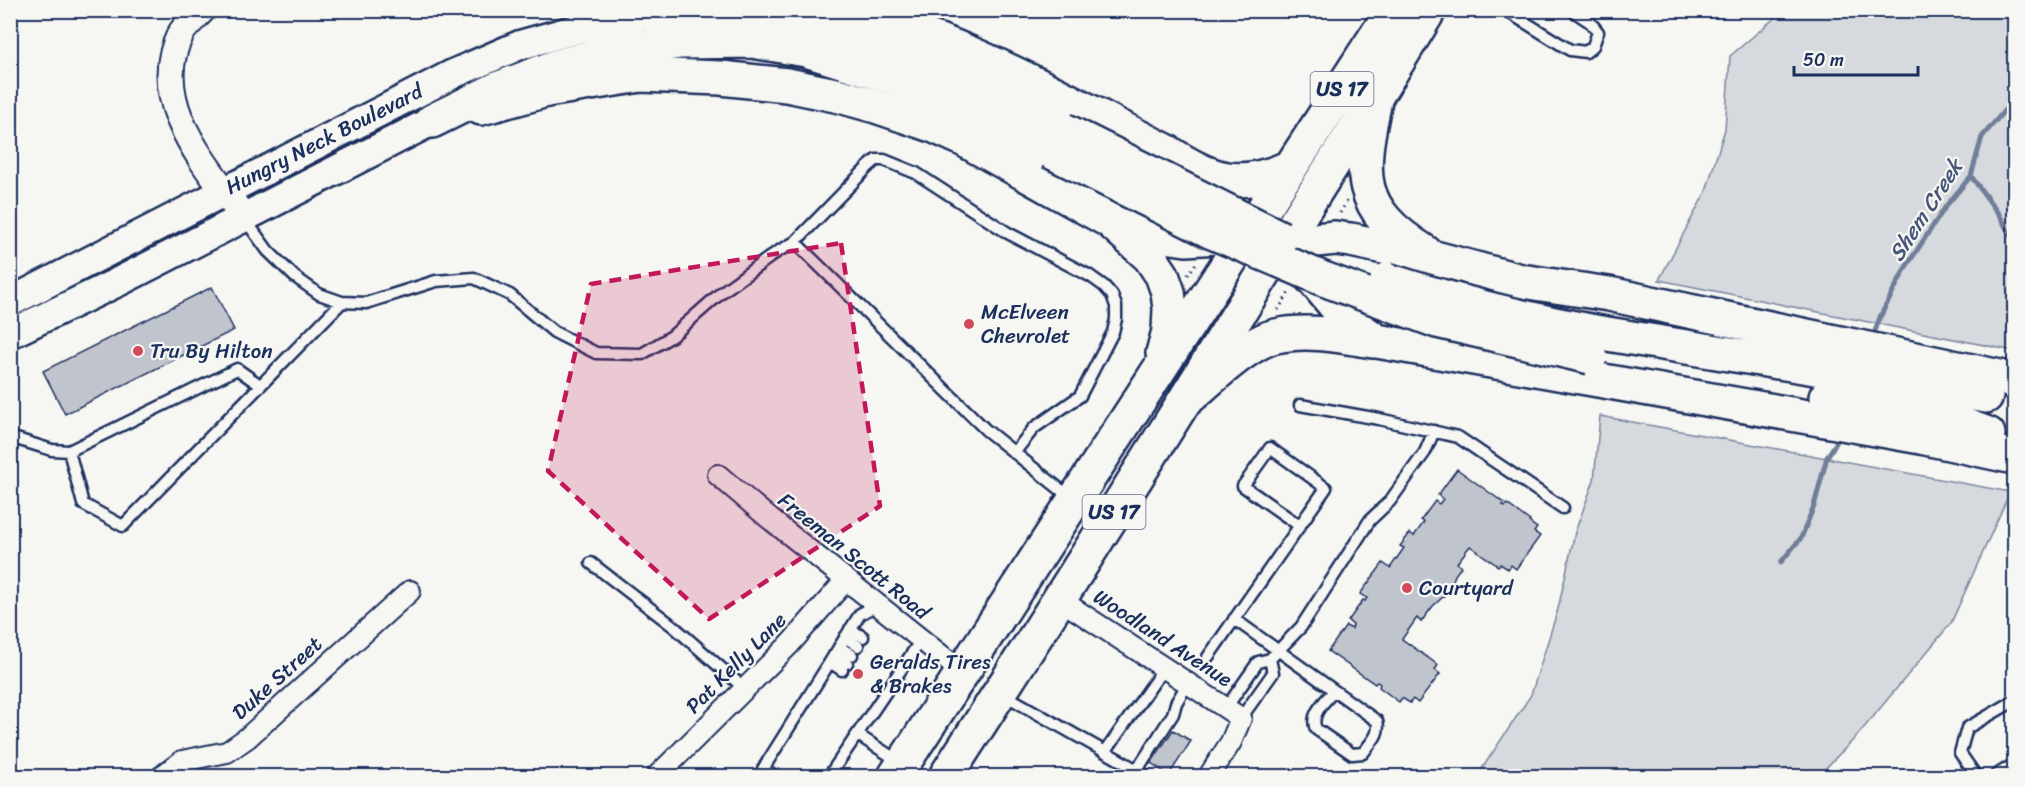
<svg xmlns="http://www.w3.org/2000/svg" width="2025" height="787" font-family="Sriracha,sans-serif">
  <style>
    .green { fill: #d6d9dd; stroke: #78849e; stroke-width: 1.5 }
    .lines { fill: none; stroke-linecap: round; stroke-linejoin: round }
    .stream { stroke: #717e99; stroke-width: 5 }
    .building { fill: #c0c4cd; stroke: #1b2f5e; stroke-width: 1.5 }
    .service-casing { stroke: #1b2f5e; stroke-width: 15 }
    .minor-casing { stroke: #1b2f5e; stroke-width: 24 }
    .tertiary-casing { stroke: #1b2f5e; stroke-width: 30 }
    .secondary-casing { stroke: #1b2f5e; stroke-width: 33 }
    .trunk-casing { stroke: #1b2f5e; stroke-width: 38 }
    .motorway-casing { stroke: #1b2f5e; stroke-width: 38 }
    .path { stroke: #1b2f5e; stroke-width: 3; stroke-dasharray: 1.5 4.5; stroke-linecap: butt }
    .service { stroke: #f6f6f2; stroke-width: 10 }
    .minor { stroke: #f6f6f2; stroke-width: 20 }
    .tertiary { stroke: #f6f6f2; stroke-width: 26 }
    .secondary { stroke: #f6f6f2; stroke-width: 28 }
    .trunk { stroke: #f6f6f2; stroke-width: 33 }
    .motorway { stroke: #f6f6f2; stroke-width: 33 }
    .motorway-bridge-casing { stroke: #1b2f5e; stroke-width: 38; stroke-linecap: butt }
    .motorway-bridge { stroke: #f6f6f2; stroke-width: 33 }
    .marked { fill: #c2185b; fill-opacity: 0.2; stroke: #c2185b; stroke-width: 4.5; stroke-dasharray: 12 8; stroke-linejoin: round }
    .poi-dot { fill: #d1495b; stroke: #f6f6f2; stroke-width: 2 }
    .labels { text-anchor: middle; stroke-width: 4.5; stroke-linejoin: round; paint-order: stroke }
    .shield { fill: #f6f6f2; stroke: #5d6b8a; stroke-width: 1.5 }
    .shield-label { font-size: 20px; font-weight: bold; fill: #1b2f5e }
    .street-label { font-size: 21px; fill: #1b2f5e; stroke: #f6f6f2 }
    .poi-label { font-size: 21px; fill: #1b2f5e; stroke: #f6f6f2; text-anchor: start }
    .water-label { font-size: 22px; font-style: italic; fill: #46567b; stroke: #f6f6f2 }
  </style>
  <rect width="100%" height="100%" fill="#f6f6f2"/>
  <filter id="ink" filterUnits="userSpaceOnUse"><feTurbulence type="fractalNoise" baseFrequency=".0167" numOctaves="2"/><feDisplacementMap in="SourceGraphic" scale="12" xChannelSelector="R" yChannelSelector="G"/><feConvolveMatrix kernelMatrix="1 2 1 2 8 2 1 2 1" color-interpolation-filters="sRGB"/></filter>
  <g filter="url(#ink)">
    <path class="green" d="M1783 11H2014V351L1659 280 1706 191 1725 129 1730 56Z
      M1600 416 2010 492 1951 623 1857 736 1818 776H1477L1531 695 1558 609 1575 532 1594 480Z"/>
    <g class="lines">
      <path class="stream" d="M1971 176 2000 216 2014 242
        M1872 340 1880 317 1906 267 1946 206 1971 176 1982 137 2014 99
        M1781 562 1801 538 1814 506 1827 457 1841 435"/>
    </g>
    <path class="building" d="M212 287 234 330 65 414 43 371Z
      M1457 469 1504 503 1502 505 1505 507 1507 504 1530 521 1529 522 1537 528 1534 532 1540 536 1516 569 1511 565 1508 569 1500 564 1498 566 1470 546 1457 563 1461 567 1455 575 1451 586 1444 596 1433 606 1421 622 1417 618 1402 639 1438 665 1435 670 1440 674 1418 703 1413 699 1410 703 1402 698 1399 702 1379 687 1380 684 1377 682 1375 684 1328 651 1346 626 1352 629 1353 625 1348 621 1363 600 1365 601 1367 598 1360 594 1383 563 1390 568 1404 548 1400 546 1410 533 1414 536 1424 522 1421 520 1435 501 1439 504 1443 499 1438 495Z
      M1173 730 1191 741 1169 775 1151 763Z"/>
    <g class="lines">
      <g class="service-casing">
        <path id="service" d="M1505 10 1570 50 1586 52 1593 46 1598 32 1590 22 1572 10
          M244 218 268 251 295 277 319 294 342 302 366 303 436 281 474 278 510 295 554 332 596 353 642 354 672 336 722 292 777 252 795 242 868 167 876 160H884L916 173 1008 233 1090 276 1104 286 1112 295 1116 306V319L1113 332 1080 396 1034 428 1014 453
          M795 242 986 430 1071 498
          M260 385 237 369 69 451 83 504 123 526 342 302
          M1300 405 1379 419 1458 437 1563 508
          M10 437 52 450 69 451
          M591 563 673 626 745 689
          M1234 619 1377 721C1381 734 1371 742 1363 753L1352 754 1316 729C1309 715 1325 701 1334 691
          M850 629 863 637
          M845 637 858 646
          M839 647 852 655
          M834 655 847 663
          M1208 657 1326 488 1270 448 1243 486 1300 526
          M1270 659 1301 627 1370 520 1390 501 1425 452 1434 431
          M830 662 842 670
          M1003 694 1148 776
          M1226 708 1258 662 1270 659 1273 673 1241 718
          M858 735 900 762
          M1105 752 1164 668
          M1137 770 1173 714 1176 703 1188 683
          M775 776 763 769 860 614 877 605
          M829 776 921 640
          M1976 776 1960 753 1967 728 2014 701
          M1995 776 2014 764"/>
      </g>
      <g class="minor-casing">
        <path id="minor" d="M718 475 770 519 962 672
          M1059 599 1241 718 1231 742 1209 776
          M162 776 182 761 227 752 247 738 410 591
          M657 776 789 645 846 580"/>
      </g>
      <g class="tertiary-casing">
        <path id="tertiary" d="M202 10C195 18 184 26 180 35 147 102 207 166 244 218"/>
      </g>
      <g class="secondary-casing">
        <path id="secondary" d="M10 302 453 74 520 45 577 29 652 15
          M10 334 118 282 432 121"/>
      </g>
      <g class="trunk-casing">
        <path id="trunk" d="M828 10C947 29 1059 97 1166 151 1213 181 1238 190 1291 167
          M481 108 547 90 641 75 721 78 787 85 840 96 876 106 932 125 963 139 1110 221 1150 257 1162 275 1168 292 1170 309 1169 331 1163 353
          M1116 223 1158 235 1186 239 1233 236
          M895 776 1393 10
          M946 776C1059 602 1169 426 1279 249 1329 169 1381 91 1429 10"/>
      </g>
      <g class="motorway-casing">
        <path id="motorway" d="M652 15 780 23 855 37 905 55 961 79 1064 130
          M1375 100C1359 175 1355 208 1425 252
          M432 121 497 89 555 67 612 51 681 42 752 41 806 50 896 78 1050 151
          M1280 247 1316 240 1335 238 1351 240 1435 258 1521 281 1609 294 2014 380
          M1299 265 1314 280 1348 321 1377 341 1921 437 2014 457
          M1595 332 1986 396
          M1826 397 1939 416 1988 434
          M1186 400C1209 381 1248 342 1276 336 1308 329 1341 336 1373 341"/>
      </g>
      <path class="path" d="M1340 213 1347 201
        M1188 275 1196 263
        M1278 310 1290 291"/>
      <use href="#service" class="service"/>
      <use href="#minor" class="minor"/>
      <use href="#tertiary" class="tertiary"/>
      <use href="#secondary" class="secondary"/>
      <use href="#trunk" class="trunk"/>
      <use href="#motorway" class="motorway"/>
      <g class="motorway-bridge-casing">
        <path id="motorway-bridge" d="M1064 130 1281 238
          M1050 151 1210 231 1321 278 1437 321 1590 357
          M1387 280C1456 302 1524 319 1595 332"/>
      </g>
      <use href="#motorway-bridge" class="motorway-bridge"/>
    </g>
  </g>
  <path class="marked" d="M841 243 880 506 709 619 548 471 591 284Z"/>
  <g class="poi-dot">
    <circle cx="969" cy="324" r="6"/>
    <circle cx="138" cy="351" r="6"/>
    <circle cx="1407" cy="588" r="6"/>
    <circle cx="858" cy="674" r="6"/>
  </g>
  <g class="labels">
    <g class="shield">
      <rect x="1310.5" y="72" width="63" height="34" rx="4.5"/>
      <rect x="1082.5" y="495" width="63" height="34" rx="4.5"/>
    </g>
    <g class="shield-label">
      <text x="1342" y="96">US 17</text>
      <text x="1114" y="519">US 17</text>
    </g>
    <g class="street-label">
      <text transform="translate(324 139) rotate(-27)" y="7">Hungry Neck Boulevard</text>
      <text transform="translate(854 556) rotate(39)" y="7">Freeman Scott Road</text>
      <text transform="translate(1163 638) rotate(33)" y="7">Woodland Avenue</text>
      <text transform="translate(736 663) rotate(-45)" y="7">Pat Kelly Lane</text>
      <text transform="translate(277 678) rotate(-42)" y="7">Duke Street</text>
    </g>
    <g class="poi-label">
      <text x="981" y="319">McElveen<tspan x="981" dy="24">Chevrolet</tspan></text>
      <text x="150" y="358">Tru By Hilton</text>
      <text x="1419" y="595">Courtyard</text>
      <text x="870" y="669">Geralds Tires<tspan x="870" dy="24">&amp; Brakes</tspan></text>
    </g>
    <g class="water-label">
      <text transform="translate(1925 210) rotate(-57)" y="8">Shem Creek</text>
    </g>
  </g>
  <rect width="2025" height="787" fill="none" stroke="#f6f6f2" stroke-width="36"/>
  <rect x="18" y="18" width="1989" height="751" fill="none" stroke="#1b2f5e" stroke-width="2" filter="url(#ink)"/>
  <path d="M1794 66v9h124v-9" fill="none" stroke="#1b2f5e" stroke-width="3"/>
  <text x="1803" y="66" font-size="18" fill="#1b2f5e" stroke="#f6f6f2" stroke-width="4.5" paint-order="stroke">50 m</text>
</svg>
